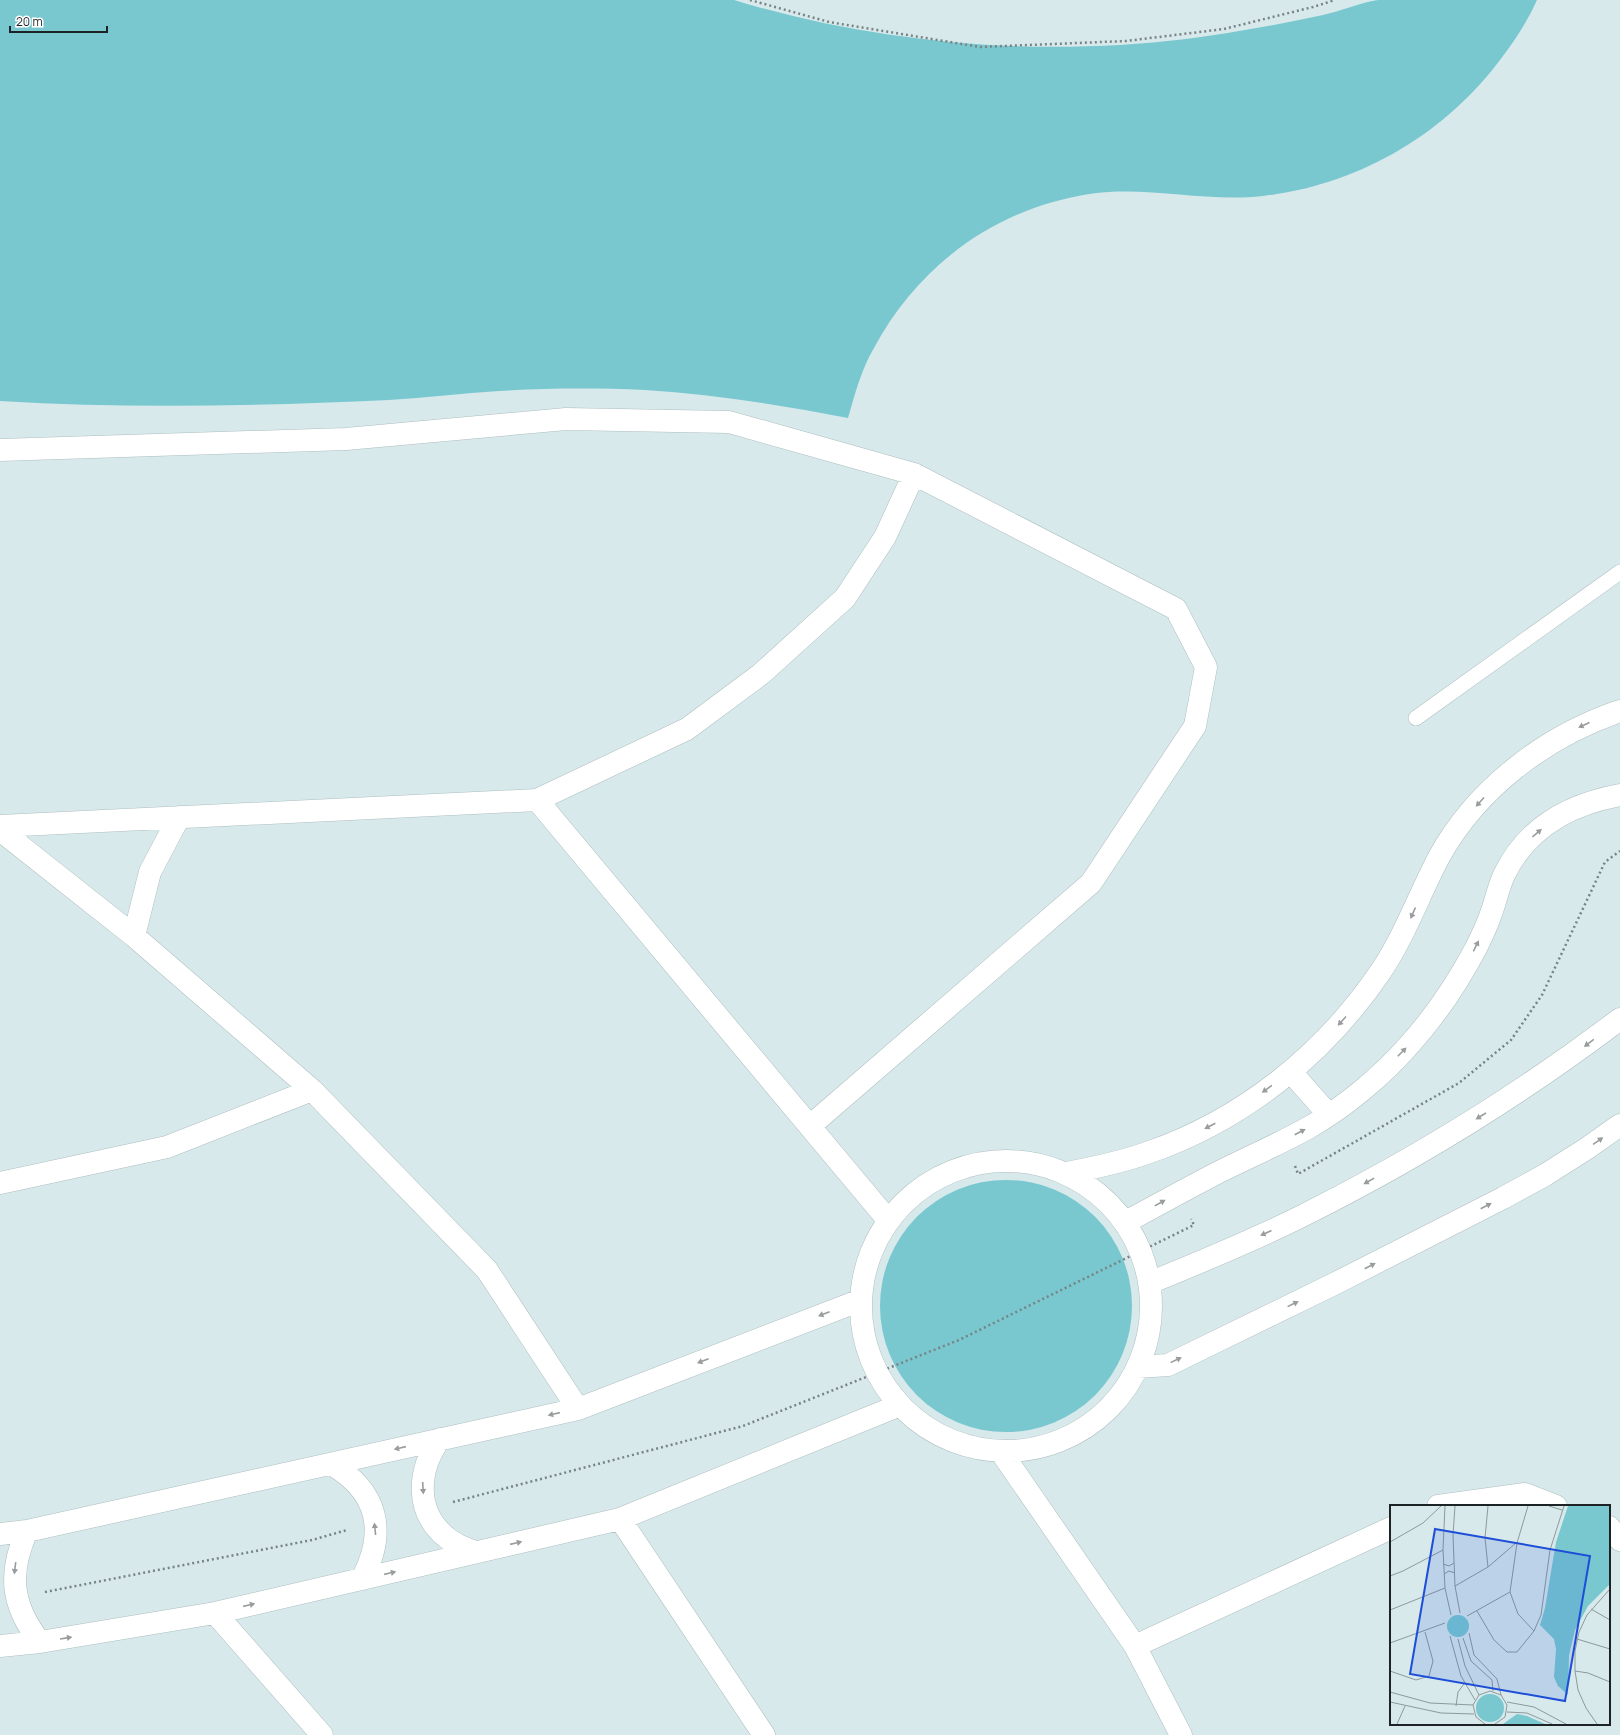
<svg xmlns="http://www.w3.org/2000/svg" width="1620" height="1735" font-family="Manrope,sans-serif">
  <style>
    .green { fill: #79c8d0 }
    .lines { fill: none; stroke-linecap: round; stroke-linejoin: round }
    .service-casing { stroke: #adbec0; stroke-width: 16 }
    .minor-casing { stroke: #adbec0; stroke-width: 23 }
    .path { stroke: #788385; stroke-width: 2.5; stroke-dasharray: 2 3; stroke-linecap: butt }
    .service { stroke: #fff; stroke-width: 15 }
    .minor { stroke: #fff; stroke-width: 22 }
    .oneway { fill: #999c9c }
    .inset-road { fill: none; stroke: #8d9a9b; stroke-width: 1 }
    .view { fill: #1d4ed8; fill-opacity: 0.15; stroke: #1d4ed8; stroke-width: 2 }
    .inset-edge { fill: none; stroke: #1d2324; stroke-width: 2 }
  </style>
  <rect width="100%" height="100%" fill="#d8e9eb"/>
  <path class="green" d="M0 0H734C878 44 1036 57 1186 39 1232 33 1277 25 1323 15 1341 11 1359 3 1378 0 1393 0 1411 0 1427 0 1464 0 1500 0 1537 0 1528 20 1516 39 1503 56 1446 134 1359 185 1263 196 1211 202 1161 189 1109 192 1090 193 1071 197 1053 202 975 224 912 277 874 348 861 370 855 394 848 418 780 405 713 394 645 390 597 388 548 388 499 391 463 393 426 398 389 400 259 406 130 409 0 401Z
    M880 1306a126 126 0 1 1 252 0a126 126 0 1 1-252 0Z"/>
  <g class="lines">
    <g class="service-casing">
      <path id="service" d="M1416 718 1620 572"/>
    </g>
    <g class="minor-casing">
      <path id="minor" d="M0 450 346 439 566 419 729 422 914 474 1176 609 1206 667 1195 726 1091 883 810 1126
        M537 800 888 1220
        M0 826 537 800 687 729 761 674 845 598 885 537 914 474
        M0 830 134 936 312 1090 487 1270 578 1409
        M134 936 150 872 179 817
        M1291 1072 1329 1115
        M861 1306a145 145 0 1 1 290 0a145 145 0 1 1-290 0Z
        M1066 1173C1094 1168 1121 1162 1147 1153 1243 1120 1324 1055 1381 971 1405 935 1419 895 1439 857 1477 788 1546 736 1620 711
        M0 1183 167 1147 312 1090
        M1126 1222C1157 1205 1188 1188 1219 1172 1249 1157 1279 1144 1308 1128 1345 1107 1382 1076 1410 1044 1436 1015 1458 982 1476 948 1482 936 1488 923 1492 911 1496 899 1499 886 1504 875 1527 827 1570 804 1620 795
        M1149 1283C1201 1262 1252 1241 1302 1216 1414 1160 1520 1095 1620 1019
        M1138 1367 1168 1365 1336 1283 1503 1198 1545 1175 1586 1149 1620 1125
        M440 1439C418 1469 414 1511 446 1537 455 1545 466 1549 476 1552
        M1001 1452 1135 1646 1181 1735
        M331 1464C378 1491 387 1532 362 1579
        M1438 1506 1525 1494 1556 1506
        M620 1519 764 1735
        M1609 1527 1620 1540
        M27 1531C8 1573 11 1605 40 1642
        M0 1534 27 1531 578 1409 861 1300
        M215 1613 322 1735
        M0 1646 40 1642 215 1613 620 1519 900 1405
        M1135 1646 1391 1528"/>
    </g>
    <path class="path" d="M750 0 829 22 980 47 1126 41 1224 29 1313 7 1335 0
      M1295 1166 1298 1174 1459 1083 1511 1040 1542 995 1605 862 1620 851
      M453 1502 743 1426 959 1340 1194 1225 1191 1219
      M45 1592 312 1540 347 1530"/>
    <use href="#service" class="service"/>
    <use href="#minor" class="minor"/>
  </g>
  <defs><path id="oneway-solid" d="M-6-.8H1V-3.2L6.5 0L1 3.2V.8H-6Z"/></defs>
  <g class="oneway">
    <use href="#oneway-solid" transform="translate(1584 725) rotate(155)"/>
    <use href="#oneway-solid" transform="translate(1480 802) rotate(132)"/>
    <use href="#oneway-solid" transform="translate(1537 833) rotate(-41)"/>
    <use href="#oneway-solid" transform="translate(1413 913) rotate(114)"/>
    <use href="#oneway-solid" transform="translate(1476 946) rotate(-64)"/>
    <use href="#oneway-solid" transform="translate(1342 1021) rotate(132)"/>
    <use href="#oneway-solid" transform="translate(1589 1043) rotate(143)"/>
    <use href="#oneway-solid" transform="translate(1402 1052) rotate(-45)"/>
    <use href="#oneway-solid" transform="translate(1267 1089) rotate(144)"/>
    <use href="#oneway-solid" transform="translate(1481 1116) rotate(148)"/>
    <use href="#oneway-solid" transform="translate(1210 1126) rotate(153)"/>
    <use href="#oneway-solid" transform="translate(1300 1132) rotate(-28)"/>
    <use href="#oneway-solid" transform="translate(1598 1141) rotate(-35)"/>
    <use href="#oneway-solid" transform="translate(1369 1181) rotate(151)"/>
    <use href="#oneway-solid" transform="translate(1160 1203) rotate(-29)"/>
    <use href="#oneway-solid" transform="translate(1486 1206) rotate(-27)"/>
    <use href="#oneway-solid" transform="translate(1266 1233) rotate(155)"/>
    <use href="#oneway-solid" transform="translate(1370 1266) rotate(-27)"/>
    <use href="#oneway-solid" transform="translate(1293 1304) rotate(-26)"/>
    <use href="#oneway-solid" transform="translate(824 1314) rotate(159)"/>
    <use href="#oneway-solid" transform="translate(1176 1360) rotate(-26)"/>
    <use href="#oneway-solid" transform="translate(703 1361) rotate(159)"/>
    <use href="#oneway-solid" transform="translate(554 1414) rotate(167)"/>
    <use href="#oneway-solid" transform="translate(400 1448) rotate(167)"/>
    <use href="#oneway-solid" transform="translate(423 1488) rotate(87)"/>
    <use href="#oneway-solid" transform="translate(375 1529) rotate(-96)"/>
    <use href="#oneway-solid" transform="translate(516 1543) rotate(-13)"/>
    <use href="#oneway-solid" transform="translate(15 1568) rotate(97)"/>
    <use href="#oneway-solid" transform="translate(390 1573) rotate(-13)"/>
    <use href="#oneway-solid" transform="translate(249 1605) rotate(-13)"/>
    <use href="#oneway-solid" transform="translate(66 1638) rotate(-9)"/>
  </g>
  <g transform="translate(1390 1505)">
    <rect width="220" height="220" fill="#d8e9eb"/>
    <path d="M178 1H220V79L198 101 185 125 179 150 178 190 168 181 164 172 166 144 164 134 150 120 155 103 166 37ZM57 121a11 11 0 1 1 22 0a11 11 0 1 1-22 0ZM86 203a14 14 0 1 1 28 0a14 14 0 1 1-28 0ZM127 209 137 211 155 219H113Z" fill="#79c8d0"/>
    <path class="inset-road" d="M55 1 53 45 55 83 61 110M65 1 63 30 65 81 70 108M138 1 127 38 120 87 128 109 144 126M159 1 172 5M0 37 33 18 51 1M53 59 59 61 64 58M98 62 95 33 98 1M54 69 59 66 65 68M0 71 13 66 53 45M65 81 98 62 126 38M201 104 220 115M0 105 55 83M87 106 104 135 117 147H127L144 126 151 110 160 45 174 1M77 111 120 87M79 128 84 150 107 174 111 190M60 131 71 171 85 195M73 133 81 156 102 175 103 186M68 134 75 161 89 190M187 134 220 144M0 138 55 118M0 166 26 175 39 171 43 156 35 127M185 166 198 168 220 177M0 187 40 198 83 200M0 197 51 208 84 209M117 197 144 202 176 219M66 201 68 187 74 179M117 207 137 208 162 219M7 219 15 201M95 219 86 212 83 200 89 190 100 186 111 190 117 200 115 212 105 219M207 219 196 203 188 185 185 166V146L189 127 197 110 220 84"/>
    <path class="view" d="M45 24 200 51 175 196 20 169Z"/>
    <rect width="220" height="220" class="inset-edge"/>
  </g>
  <path d="M10 26v6h97v-6" fill="none" stroke="#1d2324" stroke-width="2"/>
  <text x="16" y="26" font-size="12" fill="#1d2324" stroke="#ffffff" stroke-width="3" paint-order="stroke">20 m</text>
</svg>
